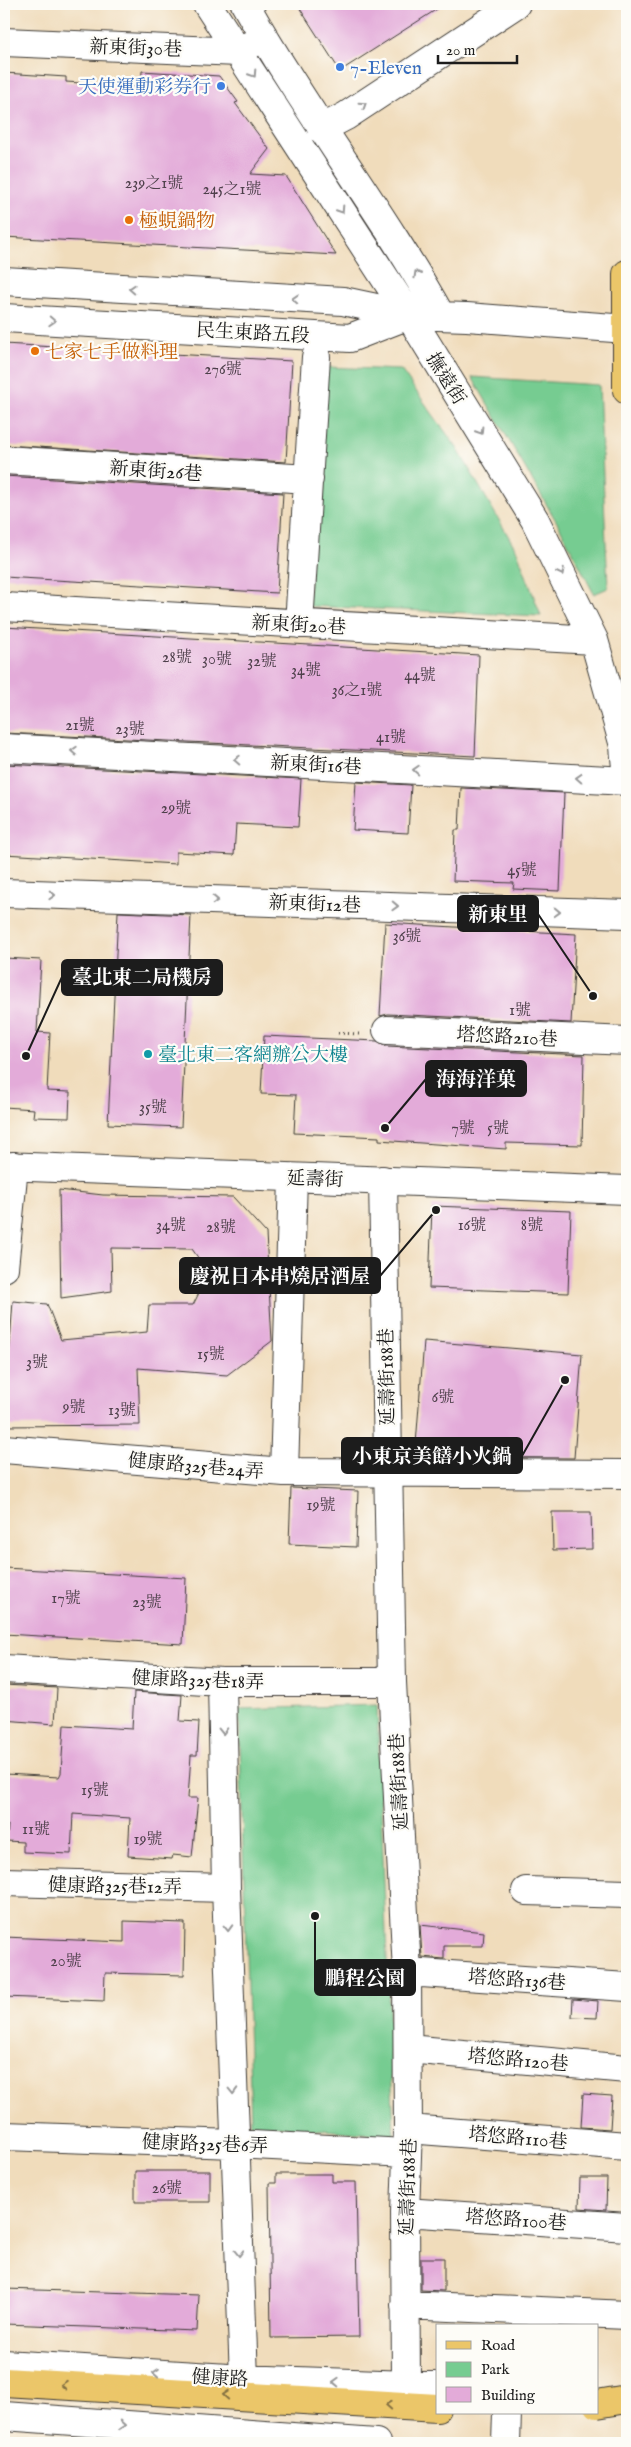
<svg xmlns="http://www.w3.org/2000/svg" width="631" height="2447" font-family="'IM FELL English','Noto Serif TC',serif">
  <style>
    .green { fill: #76cc91; stroke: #497456 }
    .building { fill: #e3abd9 }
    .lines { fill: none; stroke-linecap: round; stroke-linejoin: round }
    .minor-casing { stroke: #3c3934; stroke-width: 30 }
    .major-casing { stroke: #3c3934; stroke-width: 30 }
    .highway-casing { stroke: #3c3934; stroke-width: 30 }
    .path { stroke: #3c3934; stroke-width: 3; stroke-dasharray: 1 4; stroke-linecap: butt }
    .minor { stroke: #fff; stroke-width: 28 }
    .major { stroke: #ebc669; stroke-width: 28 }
    .highway { stroke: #ebc669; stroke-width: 28 }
    .highway-bridge-casing { stroke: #3c3934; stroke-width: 30; stroke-linecap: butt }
    .highway-bridge { stroke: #ebc669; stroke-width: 28 }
    .oneway { stroke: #999 }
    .oneway2 { stroke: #847142 }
    .shop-dot { fill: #3f7fe0; stroke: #fdfcf7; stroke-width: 2 }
    .food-dot { fill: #e8710a; stroke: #fdfcf7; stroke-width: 2 }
    .culture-dot { fill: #0f9aa8; stroke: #fdfcf7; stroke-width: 2 }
    .labels { text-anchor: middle; stroke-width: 4.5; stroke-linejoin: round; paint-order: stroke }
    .number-label { font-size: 16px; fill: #4e404b }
    .street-label { font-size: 19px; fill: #1c1c1c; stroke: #fdfcf7 }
    .shop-label { font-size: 19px; fill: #366cbe; stroke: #fdfcf7; text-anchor: start }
    .food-label { font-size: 19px; fill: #c56008; stroke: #fdfcf7; text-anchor: start }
    .culture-label { font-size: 19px; fill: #0d838f; stroke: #fdfcf7; text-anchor: start }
    .leader { fill: none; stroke: #1c1c1c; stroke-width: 2 }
    .callout-dot { fill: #1c1c1c; stroke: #fdfcf7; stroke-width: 2 }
    .callout { fill: #1c1c1c; stroke: #1c1c1c; stroke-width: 2 }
    .callout-label { font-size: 20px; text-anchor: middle; font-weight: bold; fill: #fff }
  </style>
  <rect width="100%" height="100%" fill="#fdfcf7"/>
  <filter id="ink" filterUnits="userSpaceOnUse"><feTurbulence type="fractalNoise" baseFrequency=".02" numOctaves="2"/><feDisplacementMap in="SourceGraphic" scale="10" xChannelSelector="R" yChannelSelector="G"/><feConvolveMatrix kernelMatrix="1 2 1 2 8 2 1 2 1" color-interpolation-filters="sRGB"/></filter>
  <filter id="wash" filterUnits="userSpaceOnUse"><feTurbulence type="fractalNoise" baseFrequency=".0096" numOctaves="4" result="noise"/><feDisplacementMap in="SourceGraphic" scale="20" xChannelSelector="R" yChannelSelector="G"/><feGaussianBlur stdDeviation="1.12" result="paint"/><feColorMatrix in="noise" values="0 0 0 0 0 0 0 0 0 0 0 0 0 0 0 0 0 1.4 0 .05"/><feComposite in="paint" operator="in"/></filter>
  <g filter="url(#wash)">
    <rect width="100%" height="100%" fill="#f0dcbb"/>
    <path class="green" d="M326 367 401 370 457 448 517 551 541 616 308 606Z
      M472 377 599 385 608 588 594 594 559 526Z
      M377 1705 394 2136 251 2124 239 1709Z"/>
    <g id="blocks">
      <path class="building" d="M297 4H445L340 71Z
        M142 71 219 76 238 102 235 103 269 149 250 174 286 176 336 255 4 237V73L66 77V82L141 87Z
        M4 344 292 361 286 462 4 445Z
        M4 476 283 493 277 593 4 577Z
        M4 627 479 655 475 756 4 733Z
        M4 764 301 779 298 827 236 824 234 855 176 852V864L4 854Z
        M356 782 411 785 408 833 353 830Z
        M461 788 564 793 560 891 513 889 514 883 453 881 455 830H459Z
        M118 912 191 915 181 1127 108 1124Z
        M385 923 576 934 571 1023 388 1014 380 1016Z
        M4 958 41 960 37 1032 50 1033 47 1091 70 1092 69 1118 33 1117 34 1109 4 1107Z
        M264 1036 377 1041 386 1046 584 1055 582 1145 506 1143V1149L379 1140V1137L294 1133 296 1095 261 1094Z
        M59 1190 103 1195 233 1197 266 1233 272 1341 227 1375 138 1368 140 1425 4 1426 13 1301 47 1304 61 1340 147 1332 149 1305H193L209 1273 192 1249 111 1248 112 1291 61 1298Z
        M432 1206 571 1211 568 1293 429 1288Z
        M424 1341 582 1354 574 1458 415 1457Z
        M291 1488 358 1491 356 1547 289 1544Z
        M552 1512H591L592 1549 553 1550Z
        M4 1568 186 1578 183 1644 4 1634Z
        M4 1685 57 1688 55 1724 4 1720Z
        M134 1692 182 1695 180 1721 199 1722 197 1755H191L188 1798H198L192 1857 173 1855 172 1859 128 1856 130 1818 73 1814 71 1854 23 1852V1842L7 1841 8 1825H4L5 1774 59 1777 61 1773 64 1725 132 1729Z
        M124 1921 185 1923 184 1975 105 1973 104 2001 4 1997V1937L124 1942Z
        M420 1925 484 1932 483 1946H444V1959L422 1957Z
        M573 1999 598 2001 597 2018 572 2017Z
        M583 2094 612 2096 610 2129 581 2127Z
        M135 2171H210V2202H135Z
        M276 2174H332V2182H356L359 2337 271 2338 269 2183H276Z
        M580 2178H607L606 2210 579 2208Z
        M421 2258H444V2291L421 2290Z
        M4 2289 199 2295 197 2331 4 2324Z"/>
    </g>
  </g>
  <g filter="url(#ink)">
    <use href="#blocks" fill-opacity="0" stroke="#3c3934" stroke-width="1"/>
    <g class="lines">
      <g class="minor-casing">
        <path id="minor" d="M207 4 409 315 535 520 594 640 624 746 627 779
          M245 4C305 111 381 209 441 316
          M4 42 239 52 250 45
          M321 129 346 116 516 4
          M4 281 343 301 409 315 467 317 627 329
          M4 318 350 338 409 315
          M4 460 309 479
          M4 607 594 640
          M299 624 316 357
          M4 748 627 781
          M4 893 627 914
          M387 1030 627 1041
          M4 1166 627 1190
          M383 1180 392 1682 407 1972 408 2129 405 2212 406 2384
          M4 1268 14 1166
          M4 1449 284 1472 627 1474
          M284 1472 293 1178
          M4 1669 222 1682H392
          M222 1682 226 1888 244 2379
          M4 1882 226 1888
          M526 1891 627 1894
          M407 1972 627 1987
          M408 2049 627 2069
          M408 2129 627 2146
          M4 2136 235 2144 406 2153
          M405 2212 627 2227
          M405 2305 627 2315
          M4 2364 244 2379 437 2386
          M4 2416 376 2443
          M506 2443 507 2413"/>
      </g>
      <g class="major-casing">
        <path id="major" d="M627 274V390"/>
      </g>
      <g class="highway-casing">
        <path id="highway" d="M4 2382 437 2408"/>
      </g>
      <path class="path" d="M338 1033 360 1034"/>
      <use href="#minor" class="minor"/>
      <use href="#major" class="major"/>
      <use href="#highway" class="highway"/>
      <g class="highway-bridge-casing">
        <path id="highway-bridge" d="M597 2404 627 2399"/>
      </g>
      <use href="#highway-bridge" class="highway-bridge"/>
    </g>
    <defs><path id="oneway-chevron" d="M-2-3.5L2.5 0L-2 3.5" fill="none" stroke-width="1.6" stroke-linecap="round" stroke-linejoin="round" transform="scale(1.25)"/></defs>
    <g class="oneway">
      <use href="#oneway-chevron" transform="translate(253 74) rotate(57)"/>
      <use href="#oneway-chevron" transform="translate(363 105) rotate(-33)"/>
      <use href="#oneway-chevron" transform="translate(341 210) rotate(57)"/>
      <use href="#oneway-chevron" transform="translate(417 274) rotate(-120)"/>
      <use href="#oneway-chevron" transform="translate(132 289) rotate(-177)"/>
      <use href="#oneway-chevron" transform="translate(295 299) rotate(-177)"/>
      <use href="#oneway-chevron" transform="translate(52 321) rotate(3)"/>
      <use href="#oneway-chevron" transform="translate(480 431) rotate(58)"/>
      <use href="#oneway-chevron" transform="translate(561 572) rotate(63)"/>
      <use href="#oneway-chevron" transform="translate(74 751) rotate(-177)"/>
      <use href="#oneway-chevron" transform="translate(237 760) rotate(-177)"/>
      <use href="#oneway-chevron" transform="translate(416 770) rotate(-177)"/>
      <use href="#oneway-chevron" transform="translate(579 778) rotate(-177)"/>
      <use href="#oneway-chevron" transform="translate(52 895) rotate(2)"/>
      <use href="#oneway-chevron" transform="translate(215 900) rotate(2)"/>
      <use href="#oneway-chevron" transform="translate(395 906) rotate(2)"/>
      <use href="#oneway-chevron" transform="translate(557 912) rotate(2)"/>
      <use href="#oneway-chevron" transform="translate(223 1731) rotate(89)"/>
      <use href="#oneway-chevron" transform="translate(228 1928) rotate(88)"/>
      <use href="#oneway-chevron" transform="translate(233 2091) rotate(88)"/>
      <use href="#oneway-chevron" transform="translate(239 2253) rotate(88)"/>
      <use href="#oneway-chevron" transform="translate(156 2373) rotate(-176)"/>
      <use href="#oneway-chevron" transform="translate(336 2382) rotate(-178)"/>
      <use href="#oneway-chevron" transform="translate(122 2425) rotate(4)"/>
    </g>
    <g class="oneway2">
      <use href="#oneway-chevron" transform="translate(64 2385) rotate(-176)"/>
      <use href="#oneway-chevron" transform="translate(226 2395) rotate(-176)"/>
      <use href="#oneway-chevron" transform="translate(389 2405) rotate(-176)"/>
    </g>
  </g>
  <g class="shop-dot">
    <circle cx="340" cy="67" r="5"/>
    <circle cx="221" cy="86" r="5"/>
  </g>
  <g class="food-dot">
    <circle cx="129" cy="220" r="5"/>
    <circle cx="35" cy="351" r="5"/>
  </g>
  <circle class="culture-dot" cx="148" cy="1054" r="5"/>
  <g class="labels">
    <g class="number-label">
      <text x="154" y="188">239之1號</text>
      <text x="232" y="194">245之1號</text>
      <text x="223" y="374">276號</text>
      <text x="177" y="662">28號</text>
      <text x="217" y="664">30號</text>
      <text x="262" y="666">32號</text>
      <text x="306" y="675">34號</text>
      <text x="420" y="680">44號</text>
      <text x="357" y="695">36之1號</text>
      <text x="80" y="730">21號</text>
      <text x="130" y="734">23號</text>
      <text x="391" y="742">41號</text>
      <text x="176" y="813">29號</text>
      <text x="522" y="875">45號</text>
      <text x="407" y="941">36號</text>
      <text x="520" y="1015">1號</text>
      <text x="153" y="1112">35號</text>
      <text x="463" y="1133">7號</text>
      <text x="498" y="1133">5號</text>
      <text x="171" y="1230">34號</text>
      <text x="472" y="1230">16號</text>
      <text x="532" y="1230">8號</text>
      <text x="221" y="1232">28號</text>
      <text x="211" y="1359">15號</text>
      <text x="37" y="1367">3號</text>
      <text x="443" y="1402">6號</text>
      <text x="74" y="1412">9號</text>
      <text x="122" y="1415">13號</text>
      <text x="321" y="1510">19號</text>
      <text x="66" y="1603">17號</text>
      <text x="147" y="1607">23號</text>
      <text x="95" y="1795">15號</text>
      <text x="36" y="1834">11號</text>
      <text x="148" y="1844">19號</text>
      <text x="66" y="1966">20號</text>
      <text x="167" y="2193">26號</text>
    </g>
    <g class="street-label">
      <text transform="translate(136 47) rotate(2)" y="7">新東街30巷</text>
      <text transform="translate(253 332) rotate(3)" y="7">民生東路五段</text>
      <text transform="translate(447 378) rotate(58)" y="7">撫遠街</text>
      <text transform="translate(156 470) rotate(4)" y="7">新東街26巷</text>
      <text transform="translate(299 624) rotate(3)" y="7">新東街20巷</text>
      <text transform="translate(316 764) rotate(3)" y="7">新東街16巷</text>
      <text transform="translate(315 903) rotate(2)" y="7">新東街12巷</text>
      <text transform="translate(507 1036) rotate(3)" y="7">塔悠路210巷</text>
      <text transform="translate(315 1178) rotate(2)" y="7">延壽街</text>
      <text transform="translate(386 1377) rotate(-91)" y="7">延壽街188巷</text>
      <text transform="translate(196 1465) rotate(5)" y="7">健康路325巷24弄</text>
      <text transform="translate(198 1679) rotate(2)" y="7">健康路325巷18弄</text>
      <text transform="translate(398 1782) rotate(-93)" y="7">延壽街188巷</text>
      <text transform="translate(115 1885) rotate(1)" y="7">健康路325巷12弄</text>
      <text transform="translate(517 1979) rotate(4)" y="7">塔悠路136巷</text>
      <text transform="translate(518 2059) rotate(5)" y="7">塔悠路120巷</text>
      <text transform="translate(518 2137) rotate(5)" y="7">塔悠路110巷</text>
      <text transform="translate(205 2143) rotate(2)" y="7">健康路325巷6弄</text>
      <text transform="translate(407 2187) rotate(-88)" y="7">延壽街188巷</text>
      <text transform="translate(516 2219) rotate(4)" y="7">塔悠路100巷</text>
      <text transform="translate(220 2377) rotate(3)" y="7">健康路</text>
    </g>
    <g class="shop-label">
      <text x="350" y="74">7-Eleven</text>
      <text x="211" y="93" text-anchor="end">天使運動彩券行</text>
    </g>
    <g class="food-label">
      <text x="139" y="227">極蜆鍋物</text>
      <text x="45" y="358">七家七手做料理</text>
    </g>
    <g class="culture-label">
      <text x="158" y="1061">臺北東二客網辦公大樓</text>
    </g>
  </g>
  <path class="leader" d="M593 996L538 914M26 1056L62 977M385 1128L426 1079M436 1210L380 1276M565 1380L522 1456M315 1916L315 1978"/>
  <g class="callout-dot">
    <circle cx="593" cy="996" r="5"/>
    <circle cx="26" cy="1056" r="5"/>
    <circle cx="385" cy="1128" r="5"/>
    <circle cx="436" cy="1210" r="5"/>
    <circle cx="565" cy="1380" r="5"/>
    <circle cx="315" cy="1916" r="5"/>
  </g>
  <g class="callout">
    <rect x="458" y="896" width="80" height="35" rx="5"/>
    <rect x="62" y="960" width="160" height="35" rx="5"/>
    <rect x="426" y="1061" width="100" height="35" rx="5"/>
    <rect x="180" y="1258" width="200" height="35" rx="5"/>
    <rect x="342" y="1438" width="180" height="35" rx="5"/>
    <rect x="315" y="1960" width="100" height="35" rx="5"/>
  </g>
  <g class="callout-label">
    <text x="498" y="921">新東里</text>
    <text x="142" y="984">臺北東二局機房</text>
    <text x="476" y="1086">海海洋菓</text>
    <text x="280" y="1283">慶祝日本串燒居酒屋</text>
    <text x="432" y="1463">小東京美饍小火鍋</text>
    <text x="365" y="1985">鵬程公園</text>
  </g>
  <rect width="631" height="2447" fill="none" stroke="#fdfcf7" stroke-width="20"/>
  <rect x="436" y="2324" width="162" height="90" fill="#fdfcf7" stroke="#a3a29f"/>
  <rect x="446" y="2341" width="25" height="8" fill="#ebc669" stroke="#a3a29f"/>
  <text x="481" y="2350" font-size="15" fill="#1c1c1c">Road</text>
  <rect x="446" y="2362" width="25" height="15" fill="#76cc91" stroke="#a3a29f"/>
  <text x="481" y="2374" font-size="15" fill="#1c1c1c">Park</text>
  <rect x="446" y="2387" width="25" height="15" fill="#e3abd9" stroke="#a3a29f"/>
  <text x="481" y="2400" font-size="15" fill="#1c1c1c">Building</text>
  <path d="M438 55v8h79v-8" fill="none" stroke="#1c1c1c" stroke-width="2.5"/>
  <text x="446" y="55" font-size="15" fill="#1c1c1c" stroke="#fdfcf7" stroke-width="4" paint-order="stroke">20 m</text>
</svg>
